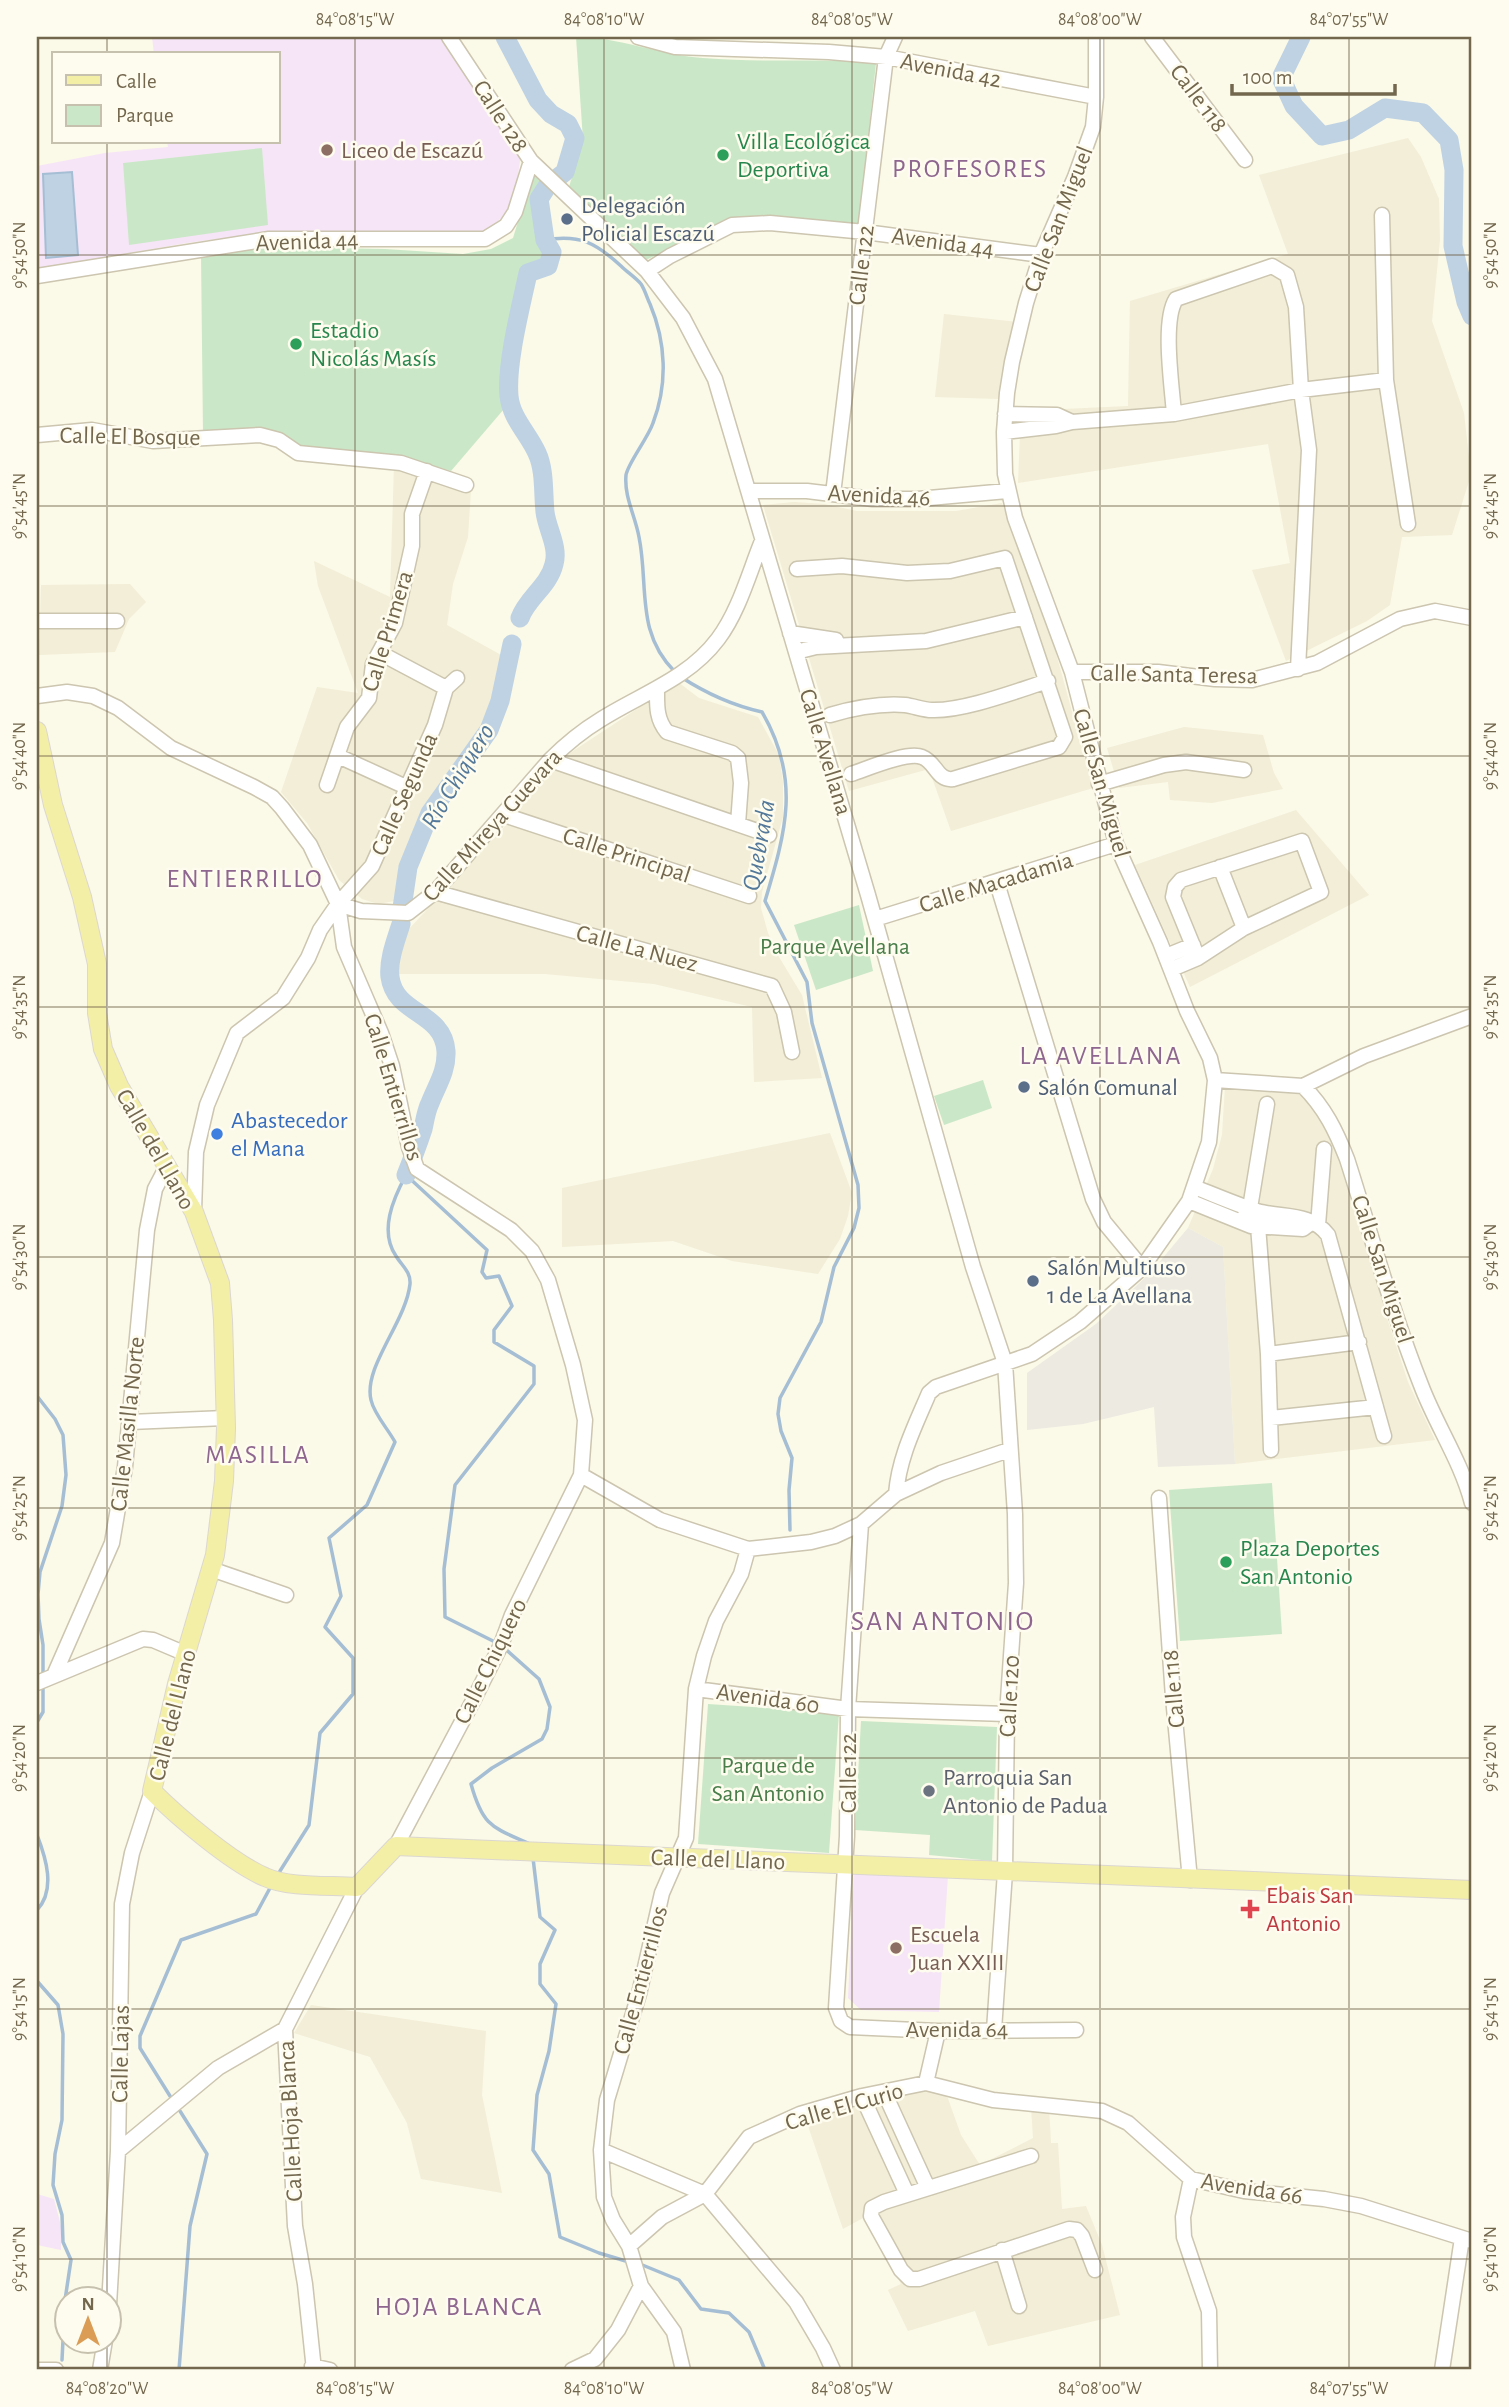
<svg xmlns="http://www.w3.org/2000/svg" width="1509" height="2407" font-family="'Alegreya Sans',sans-serif">
  <style>
    .residential { fill: #f2eed7 }
    .industrial { fill: #eceae1 }
    .education { fill: #f6e5f7 }
    .green { fill: #cae8c7 }
    .water { fill: #bed2e3; stroke: #a5bed4; stroke-width: 2 }
    .lines { fill: none; stroke-linecap: round; stroke-linejoin: round }
    .stream { stroke: #a5bed4; stroke-width: 3.5 }
    .river { stroke: #bed2e3; stroke-width: 19 }
    .minor-casing { stroke: #ccc5af; stroke-width: 17 }
    .major-casing { stroke: #dbd7d1; stroke-width: 20 }
    .minor { stroke: #fff; stroke-width: 14 }
    .major { stroke: #f4efa6; stroke-width: 18 }
    .ticks { fill: none; stroke: #73674e; stroke-width: 2; stroke-opacity: 0.45 }
    .education-dot { fill: #8d6e63; stroke: #fefcee; stroke-width: 2.5 }
    .leisure-dot { fill: #2e9e5b; stroke: #fefcee; stroke-width: 2.5 }
    .service-dot { fill: #5c6f8a; stroke: #fefcee; stroke-width: 2.5 }
    .shop-dot { fill: #3f7fe0; stroke: #fefcee; stroke-width: 2.5 }
    .worship-dot { fill: #6b7280; stroke: #fefcee; stroke-width: 2.5 }
    .health-dot { fill: #e0444e; stroke: #fefcee; stroke-width: 2.5 }
    .labels { text-anchor: middle; stroke-width: 5; stroke-linejoin: round; paint-order: stroke }
    .street-label { font-size: 24px; fill: #73674e; stroke: #fefcee }
    .leisure-label { font-size: 24px; fill: #27864d; stroke: #fefcee; text-anchor: start }
    .education-label { font-size: 24px; fill: #785e54; stroke: #fefcee; text-anchor: start }
    .service-label { font-size: 24px; fill: #4e5e75; stroke: #fefcee; text-anchor: start }
    .park-label { font-size: 24px; fill: #497e4a; stroke: #fefcee }
    .shop-label { font-size: 24px; fill: #366cbe; stroke: #fefcee; text-anchor: start }
    .worship-label { font-size: 24px; fill: #5b616d; stroke: #fefcee; text-anchor: start }
    .health-label { font-size: 24px; fill: #be3a42; stroke: #fefcee; text-anchor: start }
    .neighbourhood-label { font-size: 26px; letter-spacing: 2px; fill: #8e668f; stroke: #fefcee }
    .water-label { font-size: 26px; font-style: italic; fill: #537899; stroke: #fefcee }
    .quarter-label { font-size: 28px; letter-spacing: 2px; fill: #8e668f; stroke: #fefcee }
    .neatline { fill: none; stroke: #73674e; stroke-width: 2.5 }
    .ticks-label { font-size: 18px; text-anchor: middle; fill: #73674e }
  </style>
  <rect width="100%" height="100%" fill="#fbf9e8"/>
  <path class="residential" d="M1408 138 1421 157 1439 199 1440 240 1432 321 1464 413 1471 475 1452 535 1402 537 1390 605 1367 621 1286 661 1252 570 1290 563 1268 444 1018 483 1021 411 1128 406 1130 301 1288 254 1259 175Z
    M944 314 1018 322 1007 357 999 399 935 397Z
    M394 466 471 490 468 537 453 584 447 625 503 656 496 699 484 727 431 800 419 824 398 881 394 901 378 904 362 899 339 880 307 823 281 792 317 687 358 693 318 586 314 561 390 597Z
    M794 502 824 504 857 511H956L1002 503 1051 635 1093 788 951 831 929 769 849 791 763 505Z
    M130 584 146 602 129 619 115 652 39 655 41 585Z
    M678 682 699 698 758 717 779 755 783 782V817L762 892 761 908 768 933 779 957 802 995 822 1078 754 1082 752 1007 654 984 545 974H399L402 947 408 930 506 825 534 789 567 755Z
    M1184 727 1263 735 1274 773 1283 789 1212 803 1170 800 1168 782 1119 788 1107 748Z
    M1296 810 1369 895 1190 987 1135 865Z
    M1225 1087 1296 1091 1312 1096 1329 1123 1349 1183 1388 1321 1408 1382 1435 1440 1235 1464 1223 1247 1188 1228 1213 1169 1222 1135Z
    M830 1133 852 1193 848 1216 840 1239 818 1274 732 1261 673 1241 562 1247V1188Z
    M311 2005 486 2031 482 2095 502 2193 421 2179 407 2123 370 2057 294 2033Z
    M917 2089 946 2093 961 2135 980 2165 1033 2138 1031 2106 1049 2107 1051 2143H1058L1062 2209 1086 2206 1102 2245 1120 2315 988 2346 975 2311 908 2331 888 2290 901 2284 863 2218 843 2229 805 2117Z"/>
  <path class="industrial" d="M1188 1228 1223 1247 1235 1464 1158 1467 1154 1407 1083 1424 1027 1430V1373L1096 1324 1151 1272Z"/>
  <path class="education" d="M144 37H443L521 154 516 189 506 214 484 233 275 231 187 243 37 269V166L105 153 168 147 167 142H278V54H154L152 37Z
    M854 1869 948 1875 939 2012 861 2010 848 1998Z
    M37 2194 54 2199 61 2226V2250L37 2245Z"/>
  <path class="green" d="M576 37C618 37 660 55 703 58 761 63 818 58 876 63L859 225 730 219 646 260 569 187 583 140Z
    M262 148 268 225 129 245 123 163Z
    M535 172 546 181 536 200 541 241 547 252 545 262 524 272 503 384 504 409 451 471 396 455 342 451 203 433 201 256 271 247 385 249 463 254 491 249 513 238 532 176Z
    M859 905 873 971 816 990 794 925Z
    M983 1080 992 1108 944 1125 934 1096Z
    M1272 1483 1282 1634 1180 1641 1169 1490Z
    M708 1704 839 1713 829 1853 698 1844Z
    M861 1721 997 1727 992 1861 929 1855 930 1835 855 1830Z"/>
  <path class="water" d="M72 172 78 255 46 258 43 174Z"/>
  <g class="lines">
    <path class="stream" d="M545 240C580 234 596 243 621 266 627 272 636 278 641 284 645 290 647 298 650 304 666 342 668 384 653 423 648 438 628 463 626 475 624 497 635 515 639 537 649 586 635 632 675 672
      M681 677C707 694 731 705 762 712 801 779 786 831 765 901L807 982 812 1023 858 1185 859 1208 854 1228 834 1267 821 1322 780 1398 778 1414 781 1431 792 1458 789 1490 790 1530
      M37 1396 55 1419 63 1435 66 1475 62 1506 40 1572 38 1594 39 1619 43 1645V1677
      M503 1647 539 1679 550 1707 547 1729 542 1739 492 1768 471 1784C483 1827 492 1827 530 1844
      M37 1722 43 1712V1684
      M37 1835C46 1858 56 1890 37 1910
      M533 1858 540 1917 555 1930 540 1964V1984L556 2004 549 2051 537 2095 533 2150 549 2174 560 2237 599 2253 629 2262
      M280 1871 309 1825 320 1733 353 1694V1658L325 1627 341 1596 329 1538 367 1505 395 1442C388 1429 374 1414 371 1400 363 1367 406 1322 410 1284 411 1272 402 1266 396 1256 379 1231 393 1199 406 1175L487 1250 482 1272 486 1278 499 1276 512 1306 494 1330V1342L534 1366V1384L455 1485 444 1569 445 1617 497 1643
      M37 1981 58 2005 63 2034 62 2120 55 2154 53 2185 62 2215 63 2242 71 2260 65 2300 62 2360
      M170 2096 140 2048V2036L181 1940 256 1914 270 1888
      M640 2264 679 2280 701 2309 729 2313 749 2332 765 2370
      M179 2370 190 2226 207 2154 180 2111"/>
    <path class="river" d="M505 37 538 100 551 114 568 124 575 138 565 172 548 185 539 199 545 240 552 252 548 266 528 273C521 306 506 363 509 396 511 418 528 433 537 453 545 470 543 493 545 512 547 529 559 547 554 564 549 586 527 598 520 618
      M1301 37 1281 78 1294 106 1322 136 1349 130 1385 108 1423 113 1449 140 1454 170 1453 246 1466 302 1472 316
      M402 908 408 867 430 813 489 730 500 701 512 644
      M401 924C396 940 388 960 390 977 395 1015 443 1011 446 1051 447 1071 437 1085 430 1103 426 1111 425 1120 423 1129 418 1144 412 1160 406 1175"/>
    <g class="minor-casing">
      <path id="minor" d="M449 37 531 161 647 271 683 318 715 379 868 895 973 1267 1005 1363 1015 1514 1016 1583 1007 1714 1005 1872 994 2030
        M638 37 675 47 829 52 886 57 1096 97
        M1152 37 1245 160
        M1382 215 1386 380 1408 524
        M647 271 670 256 732 225 770 223 865 232 1041 255
        M37 276 269 239H485L506 226 515 212 531 161
        M1005 414 1057 415 1072 422
        M1174 414C1172 386 1162 321 1176 299L1272 266 1287 275 1296 307 1301 390 1309 450 1298 669
        M1004 432 1056 426 1072 422 1174 414 1301 390 1386 380
        M37 435 92 430 153 441 260 435 279 440 298 453 401 463 466 485
        M750 491H807L873 499H918L1007 491
        M833 494 886 57 895 37
        M797 569 842 566 907 573 950 571 1005 558 1065 737 1059 747 953 779C937 781 936 762 922 757 907 751 867 769 851 774
        M37 621H117
        M790 633 836 640
        M796 652 816 647 926 641 1025 617
        M380 653 446 688
        M1072 672H1158L1215 679 1252 680 1317 663 1400 619 1435 611 1472 618
        M657 689C657 705 656 719 667 732L732 753 738 758 741 783 738 824
        M37 696 67 692 93 696 118 708 171 748 254 787 272 797 282 808 310 845 338 904 344 947 381 1033 392 1066 409 1147 417 1169 511 1230 532 1251 548 1280 573 1365 585 1420 581 1475 512 1615 501 1645 474 1699 396 1846
        M830 715C854 708 879 703 905 705 914 706 923 710 932 710 964 711 1016 691 1048 681
        M338 756 406 787
        M550 760 769 835
        M1099 784 1164 765 1186 762 1244 770
        M327 785 347 727 369 698 373 664 395 623 412 546V514L427 471
        M504 815 749 896
        M1220 867 1244 928
        M997 883 1093 1199 1104 1222 1142 1268
        M435 892 772 986 784 1012 792 1052
        M338 904 361 911 408 913 435 892 550 760C565 745 582 731 600 720 641 694 688 679 718 639 739 611 749 573 762 541
        M875 919 1116 844
        M1166 956 1193 945
        M1172 969 1198 958 1244 928 1321 892 1302 841 1181 880 1175 887 1173 897 1198 958
        M1215 1080 1303 1086C1325 1108 1336 1131 1347 1159 1371 1234 1392 1312 1421 1385 1436 1425 1461 1461 1472 1503
        M1303 1086 1364 1056 1472 1016
        M1194 1187C1215 1195 1235 1204 1257 1211 1281 1218 1311 1212 1328 1235L1384 1436
        M1189 1201 1251 1226 1303 1229 1311 1223
        M194 1211 196 1152 207 1105 237 1033 283 998 308 958 320 930 338 904 372 866 435 725 446 688 457 678
        M1259 1212 1258 1226 1268 1354 1271 1450
        M1245 1215 1250 1208 1267 1104
        M1318 1225 1324 1149
        M1268 1354 1359 1342
        M1271 1418 1376 1407
        M130 1422 225 1418
        M581 1475 660 1520 748 1549 741 1574 716 1621 704 1656 696 1689 686 1838 662 1893 639 1994 607 2100 601 2150 604 2197 613 2220 629 2246 641 2286 674 2332 683 2370
        M896 1494C899 1457 915 1426 929 1393L936 1387 1032 1354 1080 1322 1142 1268 1189 1201 1209 1142 1215 1080 1210 1058 1187 1011 1160 942 1116 844 1072 672 1015 518 1005 474 1004 432 1007 393 1012 362 1026 303 1041 255 1075 177 1093 127 1096 97V37
        M1159 1498 1173 1697 1190 1880
        M861 1524 848 1709 847 1836 836 2008 841 2021 850 2027 938 2031 1076 2030
        M748 1549 811 1542 835 1536 861 1524 896 1494 941 1473 1009 1450
        M211 1569 286 1595
        M55 1673 112 1543 125 1467 147 1230 155 1189 167 1166
        M37 1683 143 1639 153 1640 186 1654
        M696 1689 848 1709 1007 1714
        M926 2083 993 2100 1102 2111 1128 2123 1191 2179 1244 2191 1324 2199 1361 2206 1472 2241
        M884 2092 928 2188
        M862 2096 907 2194
        M601 2150 705 2194 796 2302 823 2348 833 2370
        M118 2151 218 2068 285 2029
        M1031 2156 884 2202 872 2208 871 2216 901 2270 910 2279H919L1069 2229 1077 2230 1082 2236 1095 2270
        M1191 2179 1183 2217 1184 2237 1209 2311 1210 2370
        M629 2246 662 2217 705 2194 749 2137 800 2114 862 2096 926 2083 938 2031
        M1002 2250 1019 2306
        M108 2322 118 2151 122 1904 132 1853 152 1791
        M312 2366 330 2370
        M37 2370H56
        M100 2370 105 2340
        M314 2370 305 2284 295 2226 285 2029 357 1887
        M572 2370 595 2359 618 2330 641 2286
        M1442 2370 1462 2238"/>
    </g>
    <g class="major-casing">
      <path id="major" d="M37 731 53 805 82 897 97 964V1013L103 1049 119 1086 194 1212 220 1283 223 1320 226 1428 224 1481 215 1555 177 1684 152 1791C178 1817 232 1863 265 1877 289 1888 330 1885 357 1887L396 1846 1472 1890"/>
    </g>
    <use href="#minor" class="minor"/>
    <use href="#major" class="major"/>
  </g>
  <path class="ticks" d="M107 37V54M355 37V2370M604 37V2370M852 37V2370M1100 37V2370M1349 37V2370M107 142V2298M37 255H1472M37 506H1472M37 756H1472M37 1007H1472M37 1257H1472M37 1508H1472M37 1758H1472M37 2009H1472M37 2259H1472M107 2340V2370"/>
  <g class="education-dot">
    <circle cx="327" cy="150" r="7"/>
    <circle cx="896" cy="1948" r="7"/>
  </g>
  <g class="leisure-dot">
    <circle cx="723" cy="155" r="7"/>
    <circle cx="296" cy="344" r="7"/>
    <circle cx="1226" cy="1562" r="7"/>
  </g>
  <g class="service-dot">
    <circle cx="567" cy="219" r="7"/>
    <circle cx="1024" cy="1087" r="7"/>
    <circle cx="1033" cy="1281" r="7"/>
  </g>
  <circle class="shop-dot" cx="217" cy="1134" r="7"/>
  <circle class="worship-dot" cx="929" cy="1791" r="7"/>
  <path class="health-dot" d="M1246.5 1898.5h7v7h7v7h-7v7h-7v-7h-7v-7h7z"/>
  <g class="labels">
    <g class="street-label">
      <text transform="translate(951 70) rotate(11)" y="8">Avenida 42</text>
      <text transform="translate(1199 98) rotate(53)" y="8">Calle 118</text>
      <text transform="translate(501 116) rotate(57)" y="8">Calle 128</text>
      <text transform="translate(1058 219) rotate(-69)" y="8">Calle San Miguel</text>
      <text transform="translate(307 241) rotate(-2)" y="8">Avenida 44</text>
      <text transform="translate(943 242) rotate(8)" y="8">Avenida 44</text>
      <text transform="translate(861 265) rotate(-83)" y="8">Calle 122</text>
      <text transform="translate(130 436) rotate(1)" y="8">Calle El Bosque</text>
      <text transform="translate(879 495) rotate(3)" y="8">Avenida 46</text>
      <text transform="translate(387 631) rotate(-73)" y="8">Calle Primera</text>
      <text transform="translate(1174 674) rotate(1)" y="8">Calle Santa Teresa</text>
      <text transform="translate(826 752) rotate(73)" y="8">Calle Avellana</text>
      <text transform="translate(1102 783) rotate(74)" y="8">Calle San Miguel</text>
      <text transform="translate(404 794) rotate(-66)" y="8">Calle Segunda</text>
      <text transform="translate(492 825) rotate(-48)" y="8">Calle Mireya Guevara</text>
      <text transform="translate(627 855) rotate(18)" y="8">Calle Principal</text>
      <text transform="translate(996 882) rotate(-17)" y="8">Calle Macadamia</text>
      <text transform="translate(637 948) rotate(15)" y="8">Calle La Nuez</text>
      <text transform="translate(394 1087) rotate(73)" y="8">Calle Entierrillos</text>
      <text transform="translate(156 1149) rotate(60)" y="8">Calle del Llano</text>
      <text transform="translate(1383 1269) rotate(72)" y="8">Calle San Miguel</text>
      <text transform="translate(127 1424) rotate(-84)" y="8">Calle Masilla Norte</text>
      <text transform="translate(490 1661) rotate(-64)" y="8">Calle Chiquero</text>
      <text transform="translate(1173 1689) rotate(-95)" y="8">Calle 118</text>
      <text transform="translate(1009 1696) rotate(-87)" y="8">Calle 120</text>
      <text transform="translate(768 1698) rotate(8)" y="8">Avenida 60</text>
      <text transform="translate(172 1715) rotate(-76)" y="8">Calle del Llano</text>
      <text transform="translate(848 1773) rotate(-90)" y="8">Calle 122</text>
      <text transform="translate(718 1859) rotate(2)" y="8">Calle del Llano</text>
      <text transform="translate(640 1980) rotate(-75)" y="8">Calle Entierrillos</text>
      <text x="957" y="2037">Avenida 64</text>
      <text transform="translate(120 2054) rotate(-89)" y="8">Calle Lajas</text>
      <text transform="translate(844 2106) rotate(-16)" y="8">Calle El Curio</text>
      <text transform="translate(290 2121) rotate(-93)" y="8">Calle Hoja Blanca</text>
      <text transform="translate(1252 2188) rotate(9)" y="8">Avenida 66</text>
    </g>
    <g class="leisure-label">
      <text x="737" y="149">Villa Ecológica<tspan x="737" dy="28">Deportiva</tspan></text>
      <text x="310" y="338">Estadio<tspan x="310" dy="28">Nicolás Masís</tspan></text>
      <text x="1240" y="1556">Plaza Deportes<tspan x="1240" dy="28">San Antonio</tspan></text>
    </g>
    <g class="education-label">
      <text x="341" y="158">Liceo de Escazú</text>
      <text x="910" y="1942">Escuela<tspan x="910" dy="28">Juan XXIII</tspan></text>
    </g>
    <g class="service-label">
      <text x="581" y="213">Delegación<tspan x="581" dy="28">Policial Escazú</tspan></text>
      <text x="1038" y="1095">Salón Comunal</text>
      <text x="1047" y="1275">Salón Multiuso<tspan x="1047" dy="28">1 de La Avellana</tspan></text>
    </g>
    <g class="park-label">
      <text x="835" y="954">Parque Avellana</text>
      <text x="768" y="1773">Parque de<tspan x="768" dy="28">San Antonio</tspan></text>
    </g>
    <g class="shop-label">
      <text x="231" y="1128">Abastecedor<tspan x="231" dy="28">el Mana</tspan></text>
    </g>
    <g class="worship-label">
      <text x="943" y="1785">Parroquia San<tspan x="943" dy="28">Antonio de Padua</tspan></text>
    </g>
    <g class="health-label">
      <text x="1266" y="1903">Ebais San<tspan x="1266" dy="28">Antonio</tspan></text>
    </g>
    <g class="neighbourhood-label">
      <text x="970" y="177">PROFESORES</text>
      <text x="245" y="887">ENTIERRILLO</text>
      <text x="1101" y="1064">LA AVELLANA</text>
      <text x="258" y="1463">MASILLA</text>
      <text x="459" y="2315">HOJA BLANCA</text>
    </g>
    <g class="water-label">
      <text transform="translate(457 776) rotate(-59)" y="9">Río Chiquero</text>
      <text transform="translate(758 845) rotate(-80)" y="9">Quebrada</text>
    </g>
    <g class="quarter-label">
      <text x="943" y="1630">SAN ANTONIO</text>
    </g>
  </g>
  <rect width="1509" height="2407" fill="none" stroke="#fefcee" stroke-width="77"/>
  <rect x="52" y="52" width="228" height="91" fill="#fefcee" stroke="#c6c0ae" stroke-width="2"/>
  <rect x="66" y="75" width="35" height="10" fill="#f4efa6" stroke="#c6c0ae" stroke-width="2"/>
  <text x="116" y="88" font-size="21" fill="#73674e">Calle</text>
  <rect x="66" y="105" width="35" height="21" fill="#cae8c7" stroke="#c6c0ae" stroke-width="2"/>
  <text x="116" y="122" font-size="21" fill="#73674e">Parque</text>
  <g transform="translate(88 2320)"><circle r="33" fill="#fefcee" stroke="#c6c0ae" stroke-width="2"/>
  <path d="M0-5L12 26L0 18L-12 26Z" fill="#db9d56"/>
  <text y="-10" font-size="19" font-weight="bold" text-anchor="middle" fill="#73674e">N</text>
  </g>
  <path d="M1232 84v10h163v-10" fill="none" stroke="#73674e" stroke-width="3.5"/>
  <text x="1243" y="84" font-size="21" fill="#73674e" stroke="#fefcee" stroke-width="5" paint-order="stroke">100 m</text>
  <rect x="38" y="38" width="1432" height="2330" class="neatline"/>
  <g class="ticks-label">
    <text x="355" y="25">84°08'15"W</text>
    <text x="604" y="25">84°08'10"W</text>
    <text x="852" y="25">84°08'05"W</text>
    <text x="1100" y="25">84°08'00"W</text>
    <text x="1349" y="25">84°07'55"W</text>
    <text transform="translate(19 255) rotate(-90)" y="6">9°54'50"N</text>
    <text transform="translate(1490 255) rotate(-90)" y="6">9°54'50"N</text>
    <text transform="translate(19 506) rotate(-90)" y="6">9°54'45"N</text>
    <text transform="translate(1490 506) rotate(-90)" y="6">9°54'45"N</text>
    <text transform="translate(19 756) rotate(-90)" y="6">9°54'40"N</text>
    <text transform="translate(1490 756) rotate(-90)" y="6">9°54'40"N</text>
    <text transform="translate(19 1007) rotate(-90)" y="6">9°54'35"N</text>
    <text transform="translate(1490 1007) rotate(-90)" y="6">9°54'35"N</text>
    <text transform="translate(19 1257) rotate(-90)" y="6">9°54'30"N</text>
    <text transform="translate(1490 1257) rotate(-90)" y="6">9°54'30"N</text>
    <text transform="translate(19 1508) rotate(-90)" y="6">9°54'25"N</text>
    <text transform="translate(1490 1508) rotate(-90)" y="6">9°54'25"N</text>
    <text transform="translate(19 1758) rotate(-90)" y="6">9°54'20"N</text>
    <text transform="translate(1490 1758) rotate(-90)" y="6">9°54'20"N</text>
    <text transform="translate(19 2009) rotate(-90)" y="6">9°54'15"N</text>
    <text transform="translate(1490 2009) rotate(-90)" y="6">9°54'15"N</text>
    <text transform="translate(19 2259) rotate(-90)" y="6">9°54'10"N</text>
    <text transform="translate(1490 2259) rotate(-90)" y="6">9°54'10"N</text>
    <text x="107" y="2394">84°08'20"W</text>
    <text x="355" y="2394">84°08'15"W</text>
    <text x="604" y="2394">84°08'10"W</text>
    <text x="852" y="2394">84°08'05"W</text>
    <text x="1100" y="2394">84°08'00"W</text>
    <text x="1349" y="2394">84°07'55"W</text>
  </g>
</svg>
